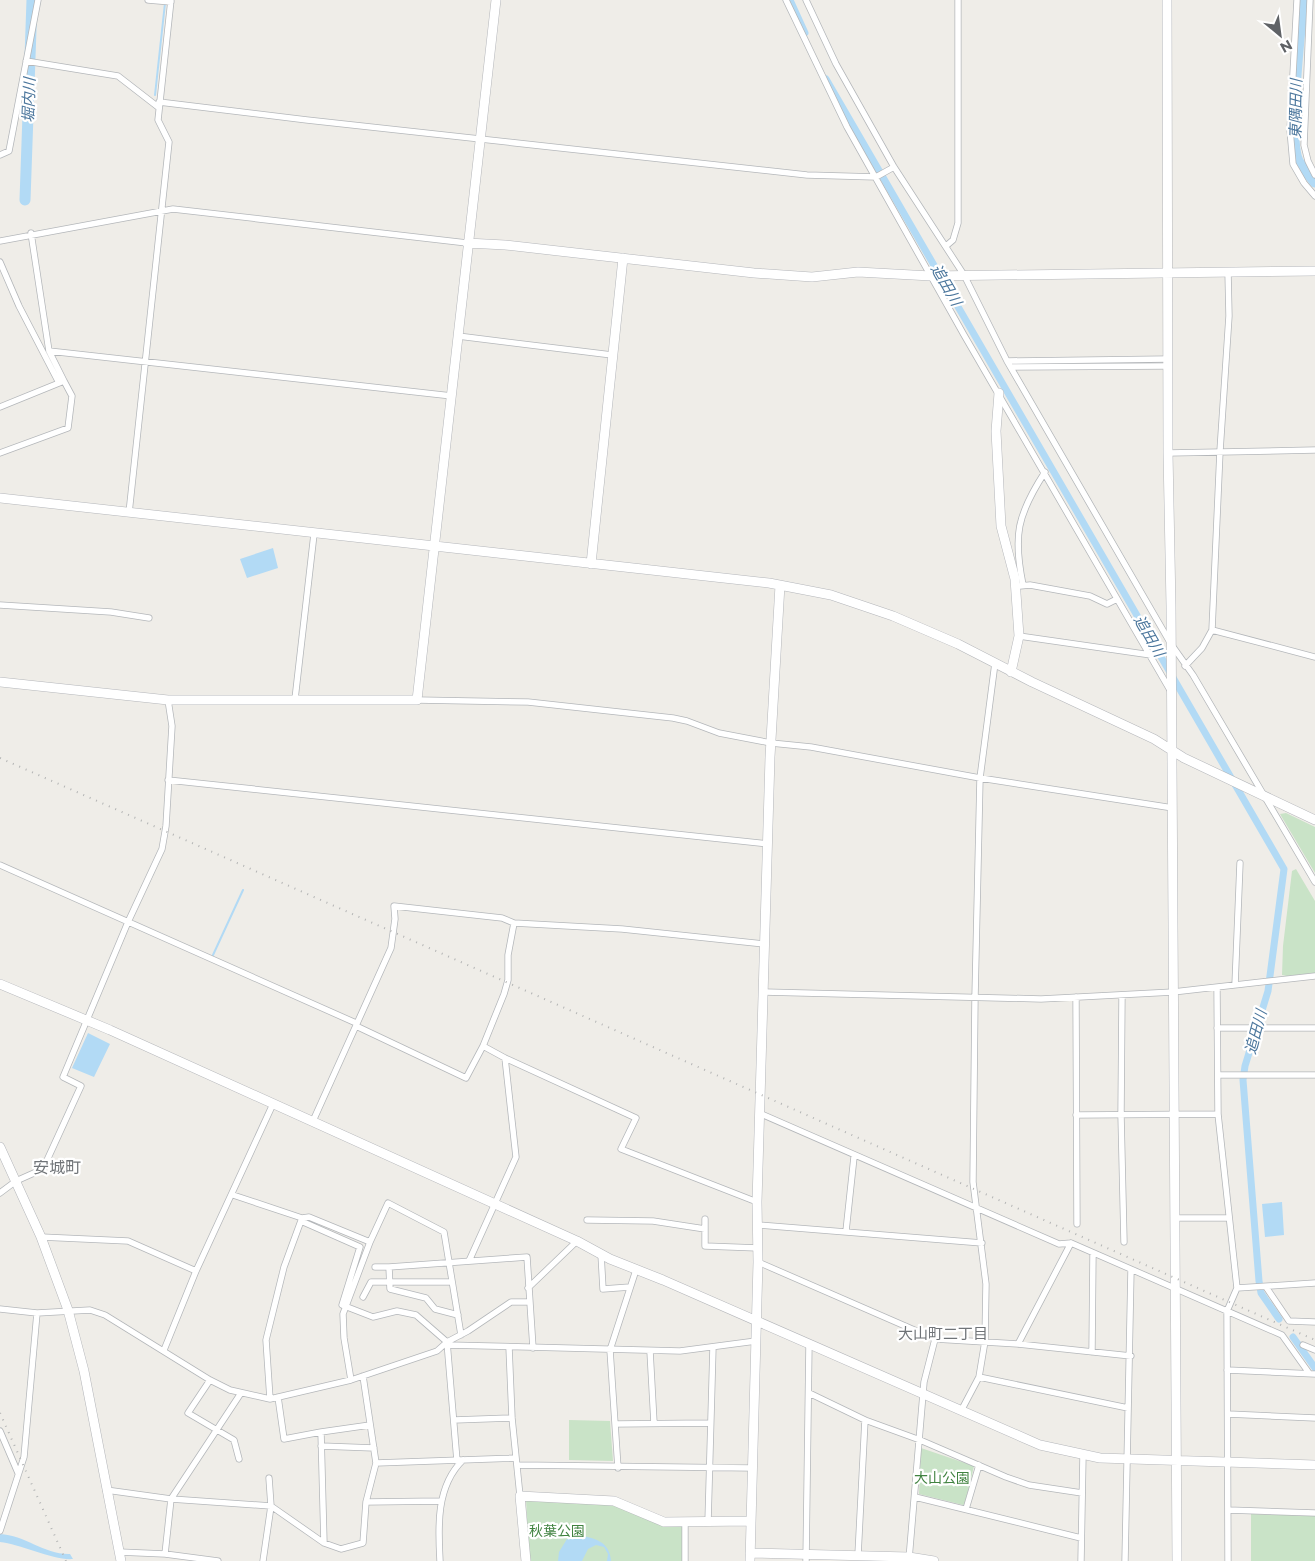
<svg xmlns="http://www.w3.org/2000/svg" width="1315" height="1561" font-family="Montserrat,'Noto Sans JP',sans-serif">
  <style>
    .green { fill: #c9e3c7 }
    .water { fill: #b2daf5 }
    .lines { fill: none; stroke-linecap: round; stroke-linejoin: round }
    .stream { stroke: #b2daf5; stroke-width: 2 }
    .canal { stroke: #b2daf5; stroke-width: 7 }
    .river { stroke: #b2daf5; stroke-width: 11 }
    .street-casing { stroke: #b4b7ba; stroke-width: 7 }
    .secondary-casing { stroke: #b4b6ba; stroke-width: 10 }
    .street { stroke: #fff; stroke-width: 5.5 }
    .secondary { stroke: #fff; stroke-width: 9 }
    .rail { stroke: #b3b4b4; stroke-width: 2; stroke-dasharray: 1 6; stroke-linecap: butt }
    .labels { text-anchor: middle; stroke-width: 4.5; stroke-linejoin: round; paint-order: stroke }
    .park-label { font-size: 14px; fill: #418341; stroke: #fff }
    .water-label { font-size: 15px; font-style: italic; fill: #4c779d; stroke: #fff }
    .neighbourhood-label { font-size: 15px; fill: #707478; stroke: #fff }
    .quarter-label { font-size: 16px; fill: #707478; stroke: #fff }
  </style>
  <rect width="100%" height="100%" fill="#efede8"/>
  <path class="green" d="M1286 813 1315 827V873L1280 814Z
    M1296 869 1315 901V973L1287 976 1282 975 1283 946 1292 871Z
    M569 1420 610 1421 613 1461 569 1460Z
    M921 1448 974 1466 965 1504 963 1505 919 1494Z
    M526 1499 614 1504 680 1525 682 1527V1561H529Z
    M1251 1514 1315 1516V1561H1251Z"/>
  <path class="water" d="M273 548 278 568 247 578 240 559Z
    M88 1033 110 1044 94 1077 72 1068Z
    M1282 1202 1284 1235 1265 1237 1262 1204Z
    M0 1534C25 1535 45 1555 70 1554L73 1559C55 1561 20 1544 0 1542Z
    M577 1535C594 1538 610 1541 611 1561H607L608 1554 604 1547 596 1545 588 1549 582 1561H558L559 1552 567 1539Z"/>
  <g class="lines">
    <path class="stream" d="M155 95 165 3
      M213 955 243 890"/>
    <path class="canal" d="M790 0 805 33
      M826 79 1284 869 1268 991 1245 1066 1243 1080 1259 1281 1261 1293 1279 1319
      M1293 1337 1315 1368"/>
    <path class="river" d="M1303 0C1300 30 1287 139 1298 161 1302 168 1310 175 1315 182
      M25 200 32 0"/>
    <g class="street-casing">
      <path id="street" d="M148 0 171 2
        M786 0 847 127 964 335 1170 690
        M806 0 836 64 894 167 964 275 1007 361 1171 644 1193 675 1315 882
        M1297 0 1290 130 1293 164 1304 183 1315 196
        M1310 0 1304 145 1308 161 1315 175
        M26 61 118 76 158 107
        M159 102 307 120 807 175 876 177 894 167
        M0 155 9 151 38 0
        M31 233 49 351 64 381
        M0 241 173 209 467 243
        M946 246 953 240 958 223V0
        M0 262 19 306 59 383
        M458 336 612 355
        M49 351 452 396
        M1007 361 1168 359
        M1011 367 1168 366
        M0 407 64 381 72 396 68 428 0 453
        M1168 453 1315 450
        M129 513 169 142 158 120 171 0
        M1023 585C1013 536 1017 515 1045 472
        M1020 586 1030 585 1090 596 1107 604 1117 599
        M0 605 111 612 149 618
        M1212 630 1315 657
        M1019 636 1151 655
        M1185 666 1202 648 1212 630 1220 451 1229 316 1228 272
        M295 699 314 534
        M417 700 528 702 673 718 687 721 719 733 771 743 811 747 980 778 1173 808
        M168 780 768 844
        M0 865 356 1023
        M1235 985 1240 863
        M1217 987 1218 1114 1237 1288
        M764 992 1041 999 1173 992 1315 976
        M1122 996 1121 1115 1124 1242
        M1076 997 1077 1224
        M356 1026 466 1078 483 1046 504 994 508 980V955L514 923
        M1217 1028H1315
        M483 1046 505 1058 636 1118 621 1149 757 1202
        M1218 1075H1315
        M759 1113 1059 1244 1071 1243 1282 1335 1309 1373
        M1076 1115 1218 1114
        M313 1121 391 948 395 919 394 906 502 918 514 923 622 929 765 944
        M0 1193 16 1181 43 1169 81 1086 63 1077 128 922 162 849 166 826 172 726 168 700
        M233 1195 302 1218 309 1217 370 1242
        M1174 1218H1228
        M705 1219V1246L758 1248
        M587 1220 653 1221 705 1229
        M301 1221 360 1247 342 1305 373 1317 397 1311 416 1315 447 1342 457 1461
        M758 1225 982 1243
        M846 1231 854 1157
        M41 1237 128 1241 196 1271
        M601 1254 603 1289 630 1287
        M469 1261 516 1157 505 1058
        M758 1262 935 1339 1018 1344 1131 1356
        M375 1267H389
        M1266 1287 1289 1321 1315 1322
        M528 1288 577 1241
        M363 1297 371 1282H452
        M0 1309 37 1313 90 1310 105 1315 210 1380 230 1390 270 1399 351 1380 437 1351 447 1342 468 1331 511 1302H529
        M458 1315 435 1309 426 1298 390 1289 389 1267 527 1257 533 1348
        M1018 1344 1071 1243
        M447 1345 680 1351 756 1341
        M1303 1345 1315 1350
        M509 1347 512 1418 520 1496
        M164 1350 196 1271 273 1104
        M650 1351 654 1423
        M1092 1352 1093 1253
        M1227 1370 1315 1374
        M363 1376 376 1463 516 1458
        M979 1377 1128 1408
        M210 1380 188 1413 234 1440 239 1459
        M351 1380 344 1338 343 1314 370 1242 388 1203 444 1232 461 1335
        M809 1393 865 1420 920 1440 1006 1477 1029 1485 1082 1493
        M278 1397 284 1439 321 1432 370 1425
        M270 1399 266 1340 284 1267 302 1218
        M961 1411 979 1377 985 1341 986 1284 973 1182 975 997 980 778 995 663
        M1228 1414 1315 1418
        M454 1420 512 1418
        M615 1424 709 1423
        M0 1431 18 1473
        M321 1432 324 1543
        M321 1446 374 1448
        M376 1463 366 1502 441 1501
        M518 1465 751 1468
        M618 1468 610 1350 636 1270
        M106 1490 171 1499 241 1393
        M915 1497 1081 1538
        M966 1509 979 1465
        M1228 1510 1315 1513
        M685 1522V1561
        M708 1522 713 1347
        M0 1531 24 1457 37 1313
        M119 1552 165 1554 218 1561
        M165 1554 171 1499 271 1506 324 1543 341 1549 363 1543 366 1502
        M858 1555 865 1420
        M909 1559 924 1382 935 1339
        M263 1561 271 1506 269 1478
        M440 1561C438 1527 436 1486 463 1460
        M806 1561 809 1344
        M1081 1561 1083 1455
        M1125 1561 1131 1270
        M1228 1561 1227 1311 1237 1288 1315 1283"/>
    </g>
    <g class="secondary-casing">
      <path id="secondary" d="M1167 0 1168 453 1171 606 1177 1561
        M467 243 505 245 754 273 812 277 858 272 931 276 1315 271
        M999 393 996 431 1001 526 1015 579 1019 636 1011 672
        M0 498 769 583 831 595 893 616 958 644 1032 682 1154 739 1184 758 1315 820
        M591 564 623 258
        M0 682 168 700H417L496 0
        M0 984 110 1030 577 1241 610 1259 663 1280 1040 1445 1100 1458 1315 1465
        M0 1147 41 1237 68 1310 84 1371 121 1561
        M750 1553 909 1557 934 1561
        M526 1561 520 1496 614 1501 664 1522 751 1521
        M750 1561 758 1262 757 1202 770 757 780 585"/>
    </g>
    <use href="#street" class="street"/>
    <use href="#secondary" class="secondary"/>
    <path class="rail" d="M0 758 1315 1340
      M0 1413 66 1561"/>
  </g>
  <g class="labels">
    <g class="park-label">
      <text x="942" y="1483">大山公園</text>
      <text x="557" y="1536">秋葉公園</text>
    </g>
    <g class="water-label">
      <text transform="translate(29 100) rotate(-88)" y="5">堀内川</text>
      <text transform="translate(1296 109) rotate(-89)" y="5">東隅田川</text>
      <text transform="translate(946 285) rotate(60)" y="5">追田川</text>
      <text transform="translate(1149 636) rotate(60)" y="5">追田川</text>
      <text transform="translate(1256 1032) rotate(-75)" y="5">追田川</text>
    </g>
    <g class="neighbourhood-label">
      <text x="943" y="1339">大山町二丁目</text>
    </g>
    <g class="quarter-label">
      <text x="57" y="1173">安城町</text>
    </g>
  </g>
  <g transform="translate(1280 35) rotate(151)" stroke="#ffffff" stroke-width="4" paint-order="stroke">
  <path d="M0-4L9 19L0 12L-9 19Z" fill="#5f6266"/>
  <text y="-8" font-size="14" font-weight="bold" text-anchor="middle" fill="#5f6266">N</text>
  </g>
</svg>
